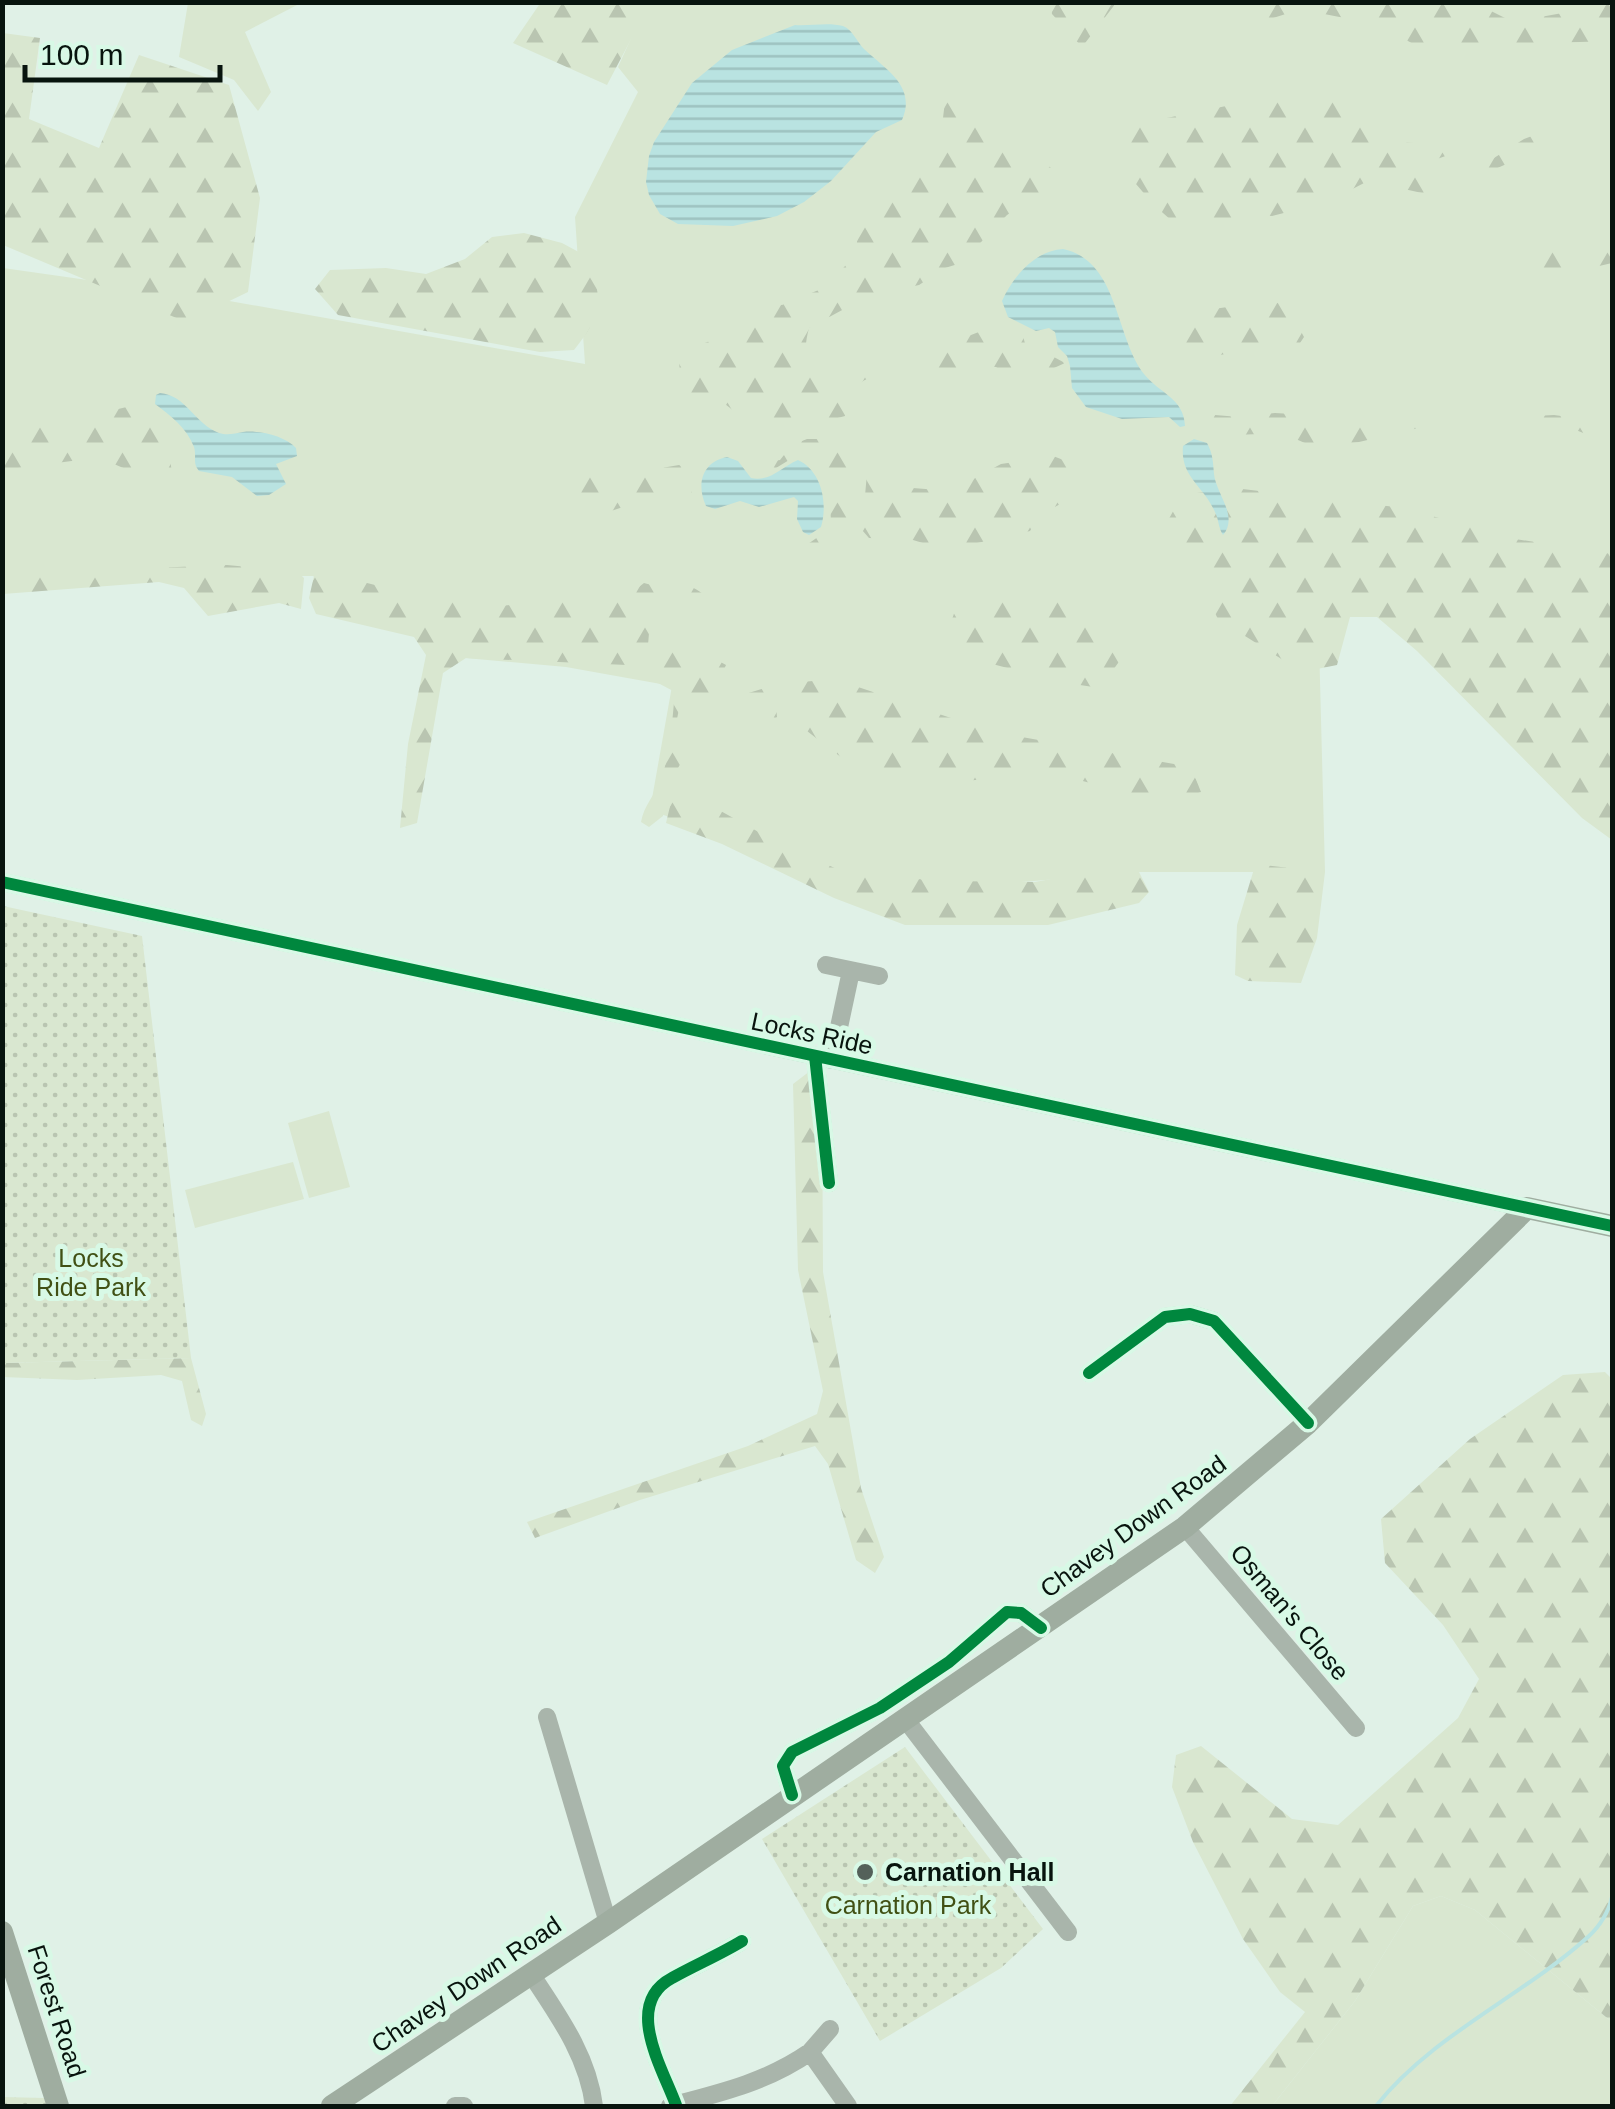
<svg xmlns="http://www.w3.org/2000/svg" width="1615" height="2109" font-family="Helvetica,sans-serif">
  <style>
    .green { fill: #d9e7d0 }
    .forest { fill: url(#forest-firs) }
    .park { fill: url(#park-dots) }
    .water { fill: url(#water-rules) }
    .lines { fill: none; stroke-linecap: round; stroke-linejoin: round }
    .stream { stroke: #b9e3e1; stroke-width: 4 }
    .minor { stroke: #a9b5ab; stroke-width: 18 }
    .major { stroke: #9fada0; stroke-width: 22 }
    .cycleway-casing { stroke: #d8f9e6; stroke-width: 19 }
    .cycleway { stroke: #00873e; stroke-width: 12 }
    .poi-dot { fill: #54615a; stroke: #d8f9e6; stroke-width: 4 }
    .labels { text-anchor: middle; stroke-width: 10; stroke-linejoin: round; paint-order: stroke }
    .street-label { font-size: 25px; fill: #08140e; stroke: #d8f9e6 }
    .park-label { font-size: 25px; fill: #415014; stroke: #d8f9e6 }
    .poi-label { font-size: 25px; font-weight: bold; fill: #08140e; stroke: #d8f9e6; text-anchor: start }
  </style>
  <defs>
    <pattern id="forest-firs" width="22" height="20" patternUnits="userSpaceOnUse" patternTransform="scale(2.5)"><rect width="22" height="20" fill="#d9e7d0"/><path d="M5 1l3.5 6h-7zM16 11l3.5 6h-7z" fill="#b9c5b1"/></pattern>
    <pattern id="park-dots" width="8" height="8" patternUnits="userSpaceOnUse" patternTransform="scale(2.5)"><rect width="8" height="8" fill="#d9e7d0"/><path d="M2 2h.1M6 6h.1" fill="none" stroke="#b9c5b1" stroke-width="1.8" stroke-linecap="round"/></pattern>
    <pattern id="water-rules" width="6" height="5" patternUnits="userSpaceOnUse" patternTransform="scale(2.5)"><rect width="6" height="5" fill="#b9e3e1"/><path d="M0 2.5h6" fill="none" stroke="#9ec2c0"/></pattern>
  </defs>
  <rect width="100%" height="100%" fill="#e0f1e7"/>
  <path class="green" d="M188 3H301L245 32 271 92 258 111 234 80 179 57Z
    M647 3H1612V586L1318 604 1325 872H1139L880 894 650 810 672 686 566 667 465 658 415 637 313 576H120L3 583V268L207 297 585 364 575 217 638 92 618 67Z
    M329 1111 350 1187 309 1198 288 1123Z
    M293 1162 304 1199 195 1228 185 1190Z
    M1441 1896 1475 1910 1612 2022V2106H1272L1355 2001 1413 1906Z"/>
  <path class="forest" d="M541 2H650V3L607 85 513 43Z
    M1050 3V2L1116 3 1082 47 1052 14Z
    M1245 3H1475L1513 22 1612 4V41L1478 45 1447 50 1415 45 1380 25 1309 11H1295L1267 20Z
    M3 33 40 38 29 119 99 148 139 55 229 85 260 198 248 292 186 322 3 245Z
    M954 94C983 102 979 110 992 133 997 142 1006 151 1012 159L1030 154 1074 183 1047 188 1007 215 961 263 945 268 919 285 868 296 809 328C804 347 804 359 815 375 838 377 858 365 882 366L880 372 863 381 845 400V416L823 422 807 418 756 420 739 415 725 404 693 395 680 383 679 353 715 339 768 302 782 305 826 287 855 255 858 235 869 218 918 172 949 137 943 118 945 101Z
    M1286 94C1309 95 1341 93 1358 112 1365 120 1369 132 1374 141L1433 144 1457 152 1437 159 1420 181 1437 190 1431 195 1368 181 1327 202 1272 216 1259 215 1227 220 1211 228 1190 225 1172 221 1154 205 1124 170 1120 146 1127 126Z
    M1548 130 1554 135 1559 146 1547 153 1522 157 1473 179 1475 170 1524 139Z
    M524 233 562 243 588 257C603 300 603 314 574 350L540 352 338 315 315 289 330 270 386 268 426 274 465 259 492 237Z
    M1588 250 1612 252V263L1552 277 1531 268 1537 257 1551 252Z
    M1264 302 1280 303 1294 310 1297 324 1304 337 1298 346 1273 352 1225 354 1184 363 1179 353 1178 323 1206 310Z
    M997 325 1022 333 1029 357 1052 356 1065 363 1045 372 1004 373 996 367 986 366 969 373 934 380 919 373 915 360 919 355Z
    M131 406 142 407 167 442 172 472C145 475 125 472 102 457L3 470V443L37 428Z
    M1275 413 1309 415 1321 421 1387 419 1459 427H1423L1359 442 1314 447 1282 433 1234 435 1203 430 1196 425 1203 414 1239 417Z
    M1554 415 1590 420 1612 419V439L1591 436 1563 425H1520L1534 416Z
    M807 439C816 439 830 438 838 444 864 461 848 530 834 550L828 549 792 559C802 544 821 539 831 524 831 499 823 475 808 456L799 454 761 477 754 475 748 465 780 460 792 445Z
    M1053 456 1066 461 1076 473C1074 496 1064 506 1042 511L1030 531 946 550 913 540 869 538 862 530 867 473H879L900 487 951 491 1001 464Z
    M679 465 690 470 692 497 641 501 605 513 572 490 584 468 650 470Z
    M1234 488 1404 508 1509 538 1612 554V840L1582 818 1417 651 1377 617H1350L1337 665 1302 672 1218 619 1191 565 1165 526 1182 495Z
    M227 565 298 572 304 578 301 609 279 603 208 616 184 588 159 582 3 594V574Z
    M314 576 355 580 423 597 500 606 567 600 605 592 628 591 639 600 635 590 644 583C665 590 680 576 703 594L699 600 645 603 651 609 648 645 627 665 466 658 443 673 417 823 400 828 408 744 426 655 414 637 316 614 309 598Z
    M1039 594 1109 623 1126 652 1100 688 1060 682 962 656 948 631 958 602 979 597Z
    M660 647H673L681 654 697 649 726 665 711 697 689 698 680 704 677 719 683 759 667 788 663 816 649 827 641 822C644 805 655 795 661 779 671 752 672 721 675 692L658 683 640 664 642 658Z
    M834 679 993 732 1191 767 1201 792 1175 801 1129 793 1048 772 957 782 846 761 807 731 796 709 802 682Z
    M774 685 777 717 774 720 744 706 742 695Z
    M672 798 699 799 766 836 841 871 937 881 1035 882 1099 870 1139 872 1149 892 1139 903 1048 925H905L834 898 722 844 666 823Z
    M1264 865 1325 872 1317 938 1301 983 1248 981 1235 975 1237 925 1254 869Z
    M810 1071 822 1088 823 1272 861 1488 884 1557 875 1573 856 1560 828 1464 815 1446 640 1500 535 1538 527 1522 748 1446 817 1414 823 1391 798 1270 793 1084Z
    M191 1358 206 1414 202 1426 191 1420 182 1381 161 1375 77 1380 3 1377V1363Z
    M1605 1372 1612 1379V2022L1475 1910 1441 1896 1413 1906 1355 2001 1272 2106H1230L1305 2012 1280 1992 1243 1939 1193 1842 1172 1787 1176 1755 1201 1746 1292 1819 1338 1825 1458 1718 1479 1679 1443 1625 1385 1563 1381 1519 1470 1439 1563 1375Z"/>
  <path class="park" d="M3 906 142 936 191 1358 3 1363Z
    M905 1747 1043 1929 1001 1968 880 2041 762 1839Z
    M3 2097 44 2098 47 2106H3Z"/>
  <path class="water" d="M795 25C810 26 829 22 843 26 853 30 857 42 864 49 885 69 917 86 902 120L876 132 831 181 804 202 777 216 733 226 678 224 660 214 649 195 646 182 649 156 654 142 692 83 732 50Z
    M1063 249C1119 261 1115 337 1144 374 1160 394 1184 398 1185 426L1180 427 1169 417 1122 419 1086 407 1072 388 1070 366 1067 356 1058 347 1055 332 1049 328 1036 331 1008 317 1002 301C1013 277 1034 251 1063 249Z
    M160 393C186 395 195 424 219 433 228 436 235 433 243 432 260 430 285 436 296 448L297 456 276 464 286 484 269 495 257 496 232 477 199 471C192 462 197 458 194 447 187 428 170 415 155 404L156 395Z
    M1194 439 1207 443C1213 454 1213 462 1214 474 1216 494 1239 516 1223 535 1218 527 1219 520 1215 512 1204 486 1180 477 1183 446Z
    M727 457 738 461 751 478C771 482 781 467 798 460 822 471 828 504 821 527L809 535 803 532 797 519 798 501 794 497 759 507 740 501 715 509 706 506C696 484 702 462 727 457Z"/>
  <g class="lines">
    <path class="stream" d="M1376 2106C1432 2035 1523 1996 1589 1936 1600 1926 1609 1911 1612 1897"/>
    <path class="minor" d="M2 882 1527 1208
      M826 965 879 976
      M815 1056 829 1183
      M832 1060 851 971
      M1089 1373 1165 1317 1190 1314 1214 1321 1308 1423
      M1185 1527 1356 1728
      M547 1717 608 1923
      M906 1720 1068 1932
      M792 1795 783 1766 792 1752 880 1708 949 1662 1007 1612 1021 1613 1041 1628
      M531 1974C558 2015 588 2056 594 2106
      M810 2052 830 2029
      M676 2105C662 2067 623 2004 672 1978 695 1965 719 1955 742 1941
      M455 2106H464
      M670 2106C720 2093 767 2082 810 2052L848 2106"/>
    <path class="major" d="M2 1932 58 2106
      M332 2106 608 1923 1185 1527 1308 1423 1527 1208 1612 1226"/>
    <g class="cycleway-casing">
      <path id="cycleway" d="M2 882 1612 1226
        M815 1056 829 1183
        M1089 1373 1165 1317 1190 1314 1214 1321 1308 1423
        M792 1795 783 1766 792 1752 880 1708 949 1662 1007 1612 1021 1613 1041 1628
        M676 2105C662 2067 623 2004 672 1978 695 1965 719 1955 742 1941"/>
    </g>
    <use href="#cycleway" class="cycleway"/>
  </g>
  <circle class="poi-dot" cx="865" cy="1872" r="10"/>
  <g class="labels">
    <g class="street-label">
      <text transform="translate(812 1033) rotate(12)" y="9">Locks Ride</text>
      <text transform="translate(1133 1526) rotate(-36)" y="9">Chavey Down Road</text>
      <text transform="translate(1290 1612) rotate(50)" y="9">Osman's Close</text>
      <text transform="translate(466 1984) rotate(-34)" y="9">Chavey Down Road</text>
      <text transform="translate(57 2011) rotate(72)" y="9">Forest Road</text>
    </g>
    <g class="park-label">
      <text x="91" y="1267">Locks<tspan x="91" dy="29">Ride Park</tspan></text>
      <text x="908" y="1914">Carnation Park</text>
    </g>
    <g class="poi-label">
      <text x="885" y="1881">Carnation Hall</text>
    </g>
  </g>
  <rect width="1615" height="2109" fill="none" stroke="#08140e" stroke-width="10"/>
  <path d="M25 65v15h195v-15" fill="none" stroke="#08140e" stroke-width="5"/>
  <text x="40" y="65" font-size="30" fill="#08140e" stroke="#d8f9e6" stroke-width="8" paint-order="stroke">100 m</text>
</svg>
